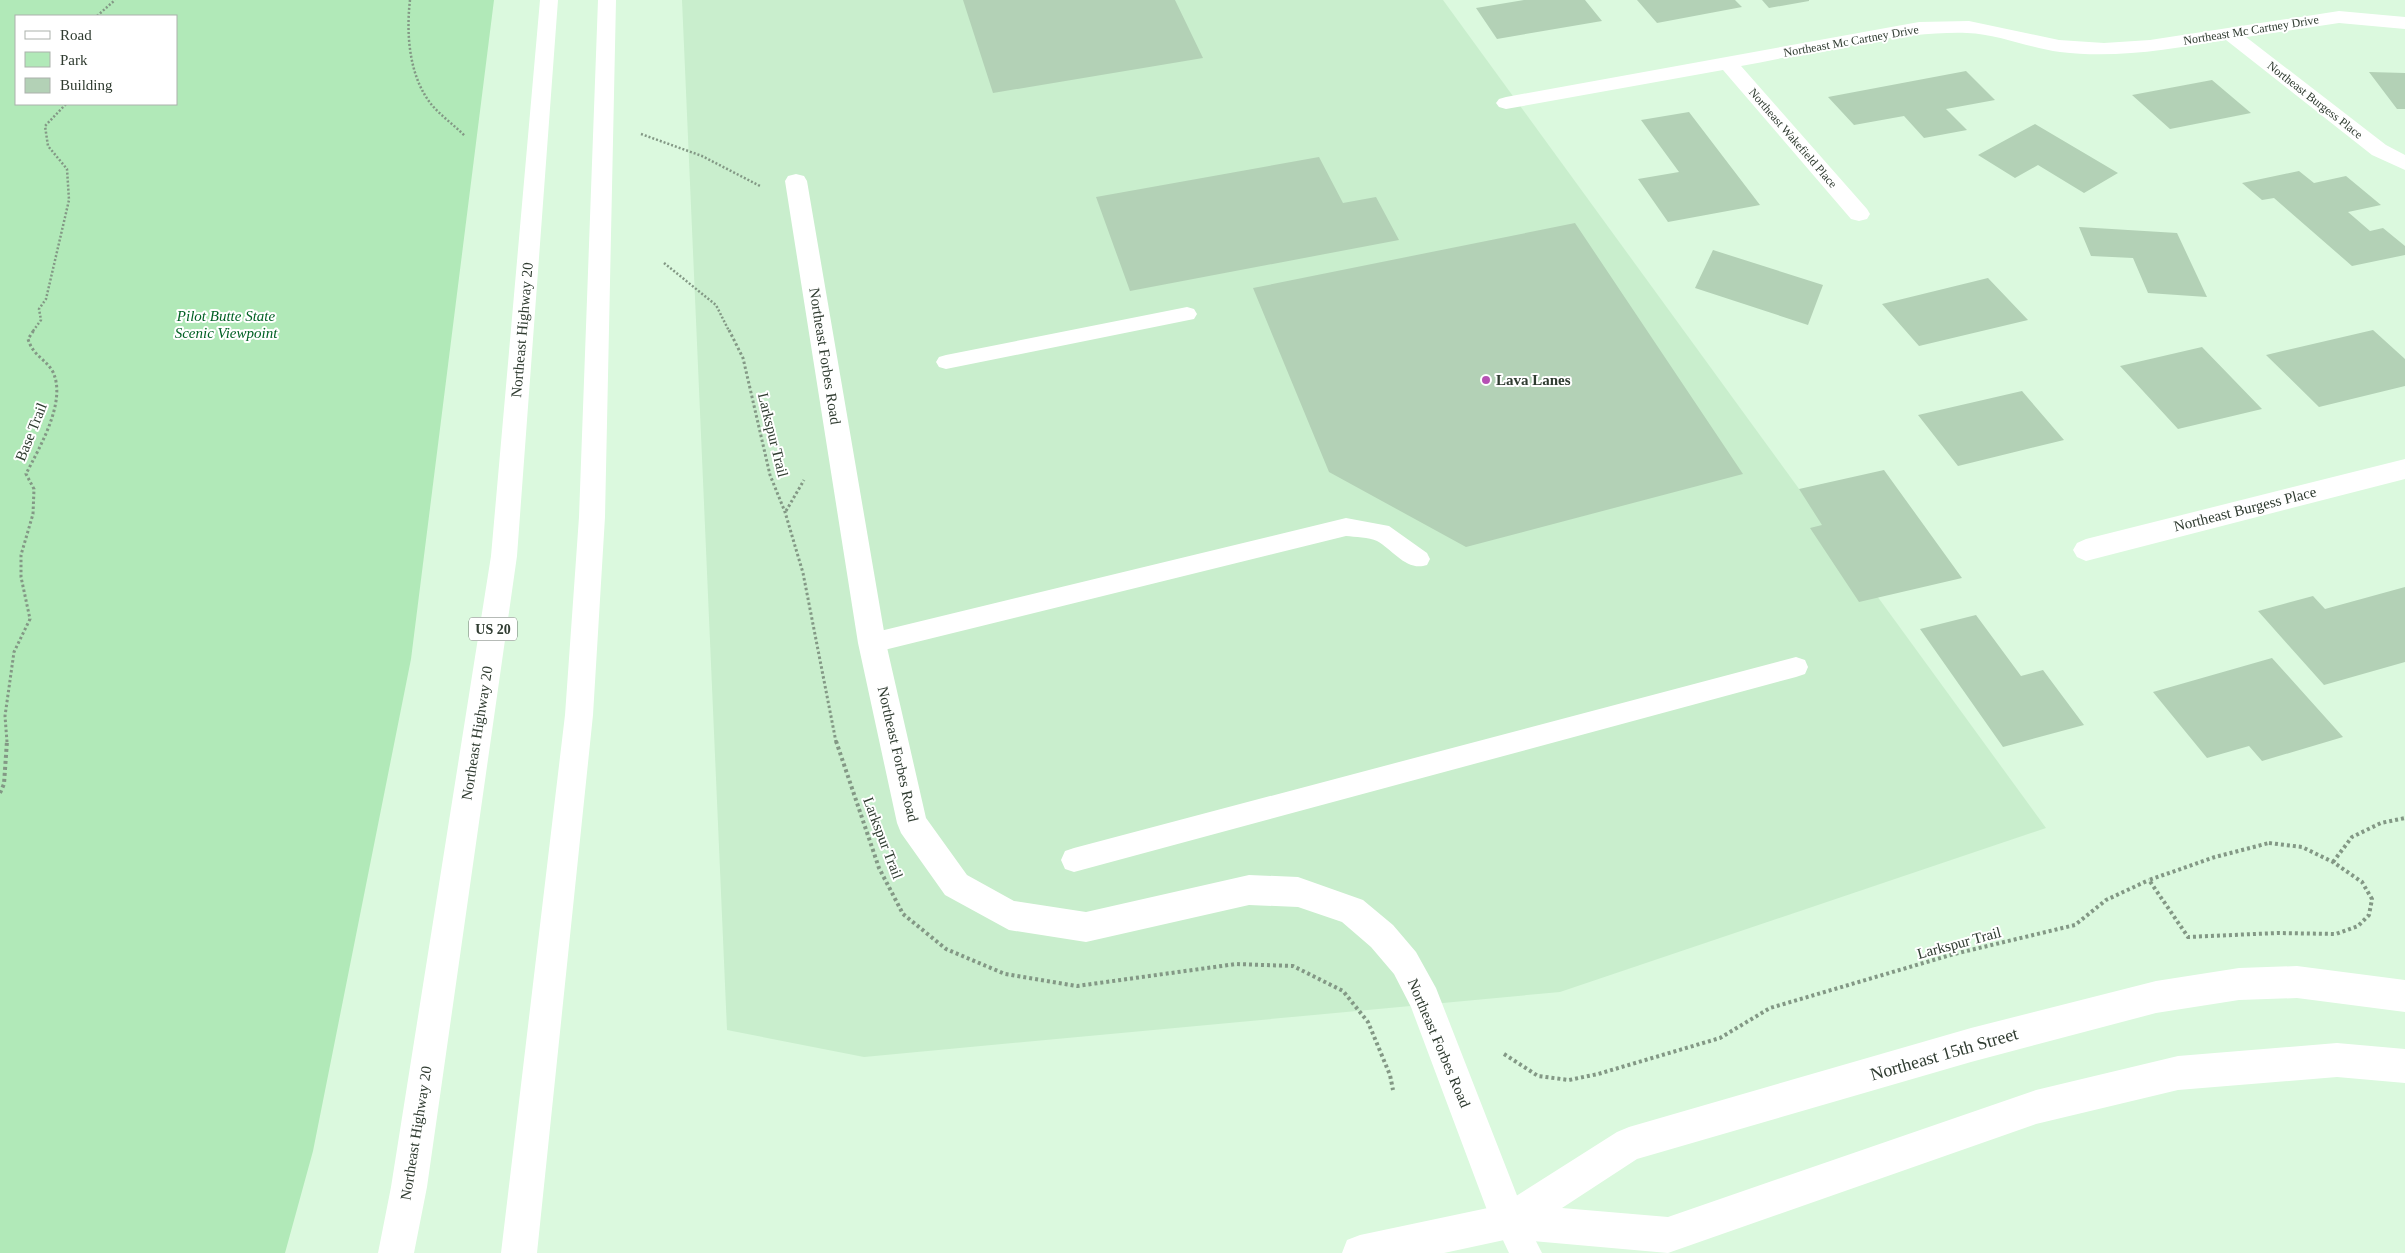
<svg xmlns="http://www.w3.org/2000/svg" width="2405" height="1253" font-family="Georgia,serif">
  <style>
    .built { fill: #c9eecd }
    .green { fill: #b1e9b8; fill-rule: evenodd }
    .building { fill: #b3d1b6 }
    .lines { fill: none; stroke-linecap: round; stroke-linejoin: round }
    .path-far2 { stroke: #839885; stroke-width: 2.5; stroke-dasharray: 2 2; stroke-linecap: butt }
    .path-far1 { stroke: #839885; stroke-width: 3; stroke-dasharray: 2.5 2.5; stroke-linecap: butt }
    .path { stroke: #839885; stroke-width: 4; stroke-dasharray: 3 3; stroke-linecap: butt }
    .lane { fill: #fff; fill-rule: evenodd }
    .street { fill: #fff; fill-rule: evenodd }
    .secondary { fill: #fff; fill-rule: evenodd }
    .primary { fill: #fff; fill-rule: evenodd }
    .poi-dot { fill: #b650b4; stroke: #fff; stroke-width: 2 }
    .labels { text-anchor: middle; stroke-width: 4; stroke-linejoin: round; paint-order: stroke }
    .far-street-label { font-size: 12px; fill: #2f3b30; stroke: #fff }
    .shield { fill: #fff; stroke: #6d766e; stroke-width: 1 }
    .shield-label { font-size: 14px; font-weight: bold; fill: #2f3b30 }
    .park-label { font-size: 15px; font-style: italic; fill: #026124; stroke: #fff }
    .street-label { font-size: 15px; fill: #2f3b30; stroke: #fff }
    .poi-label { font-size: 15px; font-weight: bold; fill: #2f3b30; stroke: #fff; text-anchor: start }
    .near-street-label { font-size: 18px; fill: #2f3b30; stroke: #fff }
  </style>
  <rect width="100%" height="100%" fill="#dbf9de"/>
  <path class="built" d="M682 0H1443L2046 828 1560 992 864 1057 727 1030Z"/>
  <path class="green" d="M0 0H494L411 659 313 1151 285 1253H0ZM16 16H176V104H16Z"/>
  <path class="building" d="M963 0H1175L1203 58 993 93Z
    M1524 0H1585L1602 21 1497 39 1476 8Z
    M1637 0H1735L1742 7 1657 23Z
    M1762 0H1809V1L1769 8Z
    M1966 71 1995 100 1946 109 1967 130 1924 138 1904 116 1854 125 1828 97Z
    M2369 72 2405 73V109H2397Z
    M2212 80 2251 113 2170 129 2132 95Z
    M1689 112 1760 205 1668 222 1638 179 1679 172 1641 120Z
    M2035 124 2118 173 2084 193 2038 165 2015 178 1978 155Z
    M1319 157 1343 203 1376 197 1399 240 1130 291 1096 197Z
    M2299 171 2314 183 2346 176 2381 205 2348 212 2370 231 2383 228 2405 246V255L2352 266 2274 198 2262 200 2242 183Z
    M1575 223 1743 474 1466 547 1329 472 1253 288Z
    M2079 227 2177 233 2207 297 2148 293 2133 258 2091 256Z
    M1713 250 1823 285 1808 325 1695 288Z
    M1988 278 2028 320 1919 346 1882 304Z
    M2373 330 2405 359V386L2319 407 2266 355Z
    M2202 347 2262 409 2178 429 2120 366Z
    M2022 391 2064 440 1958 466 1918 415Z
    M1884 470 1962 578 1859 602 1810 528 1822 525 1799 489Z
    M2405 587V662L2324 685 2258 611 2313 596 2325 609Z
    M1976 615 2021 676 2043 670 2084 725 2003 747 1920 629Z
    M2272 658 2343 737 2262 761 2249 746 2207 758 2153 692Z"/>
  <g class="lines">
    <path class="path-far2" d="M410 0C406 34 409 76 431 104 441 116 454 125 465 136
      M97 16 115 0
      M641 134 702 156 760 186
      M664 263 716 305 729 331
      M33 331 41 320 39 309 46 299 69 200 67 169 48 146 45 126 66 104"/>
    <path class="path-far1" d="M729 330 743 358 770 475 785 512 803 573 836 742
      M786 511 804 480
      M7 742 5 716 14 652 30 619 21 577V555L33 514 34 489 26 474C39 448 67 402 53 372 46 359 33 356 28 339L34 330"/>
    <path class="path" d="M836 741 879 868 903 914 946 949 1005 974 1077 986 1236 964 1293 966 1343 991 1368 1022 1390 1075 1393 1090
      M0 793 4 784 7 741
      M2269 843 2302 847 2333 862 2362 882 2372 899 2369 915 2358 926 2336 934 2277 933 2188 937 2149 880 2215 857Z
      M2333 862 2352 837 2381 823 2405 818
      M1504 1054 1538 1076 1569 1080 1598 1074 1720 1038 1770 1008 1954 954 2075 925 2106 900 2149 880"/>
    <path class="lane" d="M1187 307 1194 309 1197 314 1194 319 946 369 939 367 936 362 939 357 946 355Z
      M1346 518 1389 526 1427 553 1430 559 1427 565C1407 572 1393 550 1377 541 1369 537 1355 537 1346 536L872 653 864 650 860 643 864 636 872 633Z
      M1796 657 1805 660 1808 667 1805 674 1796 677 1074 872 1065 869 1061 860 1065 851 1074 848Z
      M1509 1206 1520 1210 1542 1253H1509L1494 1221 1498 1210Z"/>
    <path class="street" d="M2339 11 2405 17V29L2339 23 2246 37 2386 145 2405 155V170L2372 155 2226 40C2171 49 2116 59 2060 52 2029 48 1998 34 1967 33 1895 31 1813 53 1741 66L1867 209 1870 214 1867 219 1859 221 1851 219 1723 70 1506 109 1499 107 1496 103 1499 99 1506 97 1919 22 1969 21 2059 40 2104 43 2150 40Z
      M796 174 804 176 807 181 886 643 926 818 967 875 1014 901 1086 912 1249 875 1298 877 1363 900 1393 925 1416 952 1436 988 1527 1221 1522 1234 1509 1239 1496 1234 1411 1007 1394 974 1371 947 1342 922 1298 907 1249 905 1086 942 1009 930 945 895 901 833 897 823 858 643 785 181 788 176Z
      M2405 459V479L2086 561 2077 557 2073 550 2077 543 2086 539Z"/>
    <path class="secondary" d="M2297 966 2405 980V1012L2297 998 2239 1000 2156 1013 1971 1062 1637 1159 1562 1208 1668 1217 2036 1090 2178 1056 2337 1043 2405 1049V1083L2337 1077 2178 1090 2036 1124 1668 1253 1509 1239 1444 1253H1342L1347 1240 1360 1235 1502 1205 1617 1132 1629 1127 1971 1028 2156 981 2239 968Z"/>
    <path class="primary" d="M540 0H558L517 556 427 1187 414 1253H378L391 1187 491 556Z
      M598 0H616L605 517 593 715 537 1253H501L565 715 579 517Z"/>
  </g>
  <circle class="poi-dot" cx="1486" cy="380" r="5"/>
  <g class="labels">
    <g class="far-street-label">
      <text transform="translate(2251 30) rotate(-9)" y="4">Northeast Mc Cartney Drive</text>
      <text transform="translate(1851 41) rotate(-10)" y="4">Northeast Mc Cartney Drive</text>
      <text transform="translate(2315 100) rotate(38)" y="4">Northeast Burgess Place</text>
      <text transform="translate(1793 138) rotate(49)" y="4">Northeast Wakefield Place</text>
    </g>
    <rect class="shield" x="469" y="617.5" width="48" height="23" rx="4"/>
    <g class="shield-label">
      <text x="493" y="634">US 20</text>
    </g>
    <g class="park-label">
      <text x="226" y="321">Pilot Butte State<tspan x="226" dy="17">Scenic Viewpoint</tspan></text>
    </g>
    <g class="street-label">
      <text transform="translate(522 330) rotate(-85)" y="5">Northeast Highway 20</text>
      <text transform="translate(825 356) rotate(81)" y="5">Northeast Forbes Road</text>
      <text transform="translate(31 432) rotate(-68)" y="5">Base Trail</text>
      <text transform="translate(773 435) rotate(76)" y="5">Larkspur Trail</text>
      <text transform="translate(2245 509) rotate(-14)" y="5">Northeast Burgess Place</text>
      <text transform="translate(477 733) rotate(-81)" y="5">Northeast Highway 20</text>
      <text transform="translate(898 754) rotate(77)" y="5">Northeast Forbes Road</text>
      <text transform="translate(883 838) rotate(69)" y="5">Larkspur Trail</text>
      <text transform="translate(1959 943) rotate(-15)" y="5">Larkspur Trail</text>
      <text transform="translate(1439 1043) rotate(67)" y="5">Northeast Forbes Road</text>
      <text transform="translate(416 1133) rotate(-81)" y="5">Northeast Highway 20</text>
    </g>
    <g class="poi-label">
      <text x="1496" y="385">Lava Lanes</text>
    </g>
    <g class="near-street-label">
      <text transform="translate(1944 1054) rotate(-16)" y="6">Northeast 15th Street</text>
    </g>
  </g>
  <rect x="15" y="15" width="162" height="90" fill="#ffffff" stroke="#acb1ac"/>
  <rect x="25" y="31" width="25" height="8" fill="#ffffff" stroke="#acb1ac"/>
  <text x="60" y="40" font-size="15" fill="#2f3b30">Road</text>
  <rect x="25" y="52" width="25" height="15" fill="#b1e9b8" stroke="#acb1ac"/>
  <text x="60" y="65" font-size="15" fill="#2f3b30">Park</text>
  <rect x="25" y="78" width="25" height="15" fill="#b3d1b6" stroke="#acb1ac"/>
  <text x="60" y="90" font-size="15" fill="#2f3b30">Building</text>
</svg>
